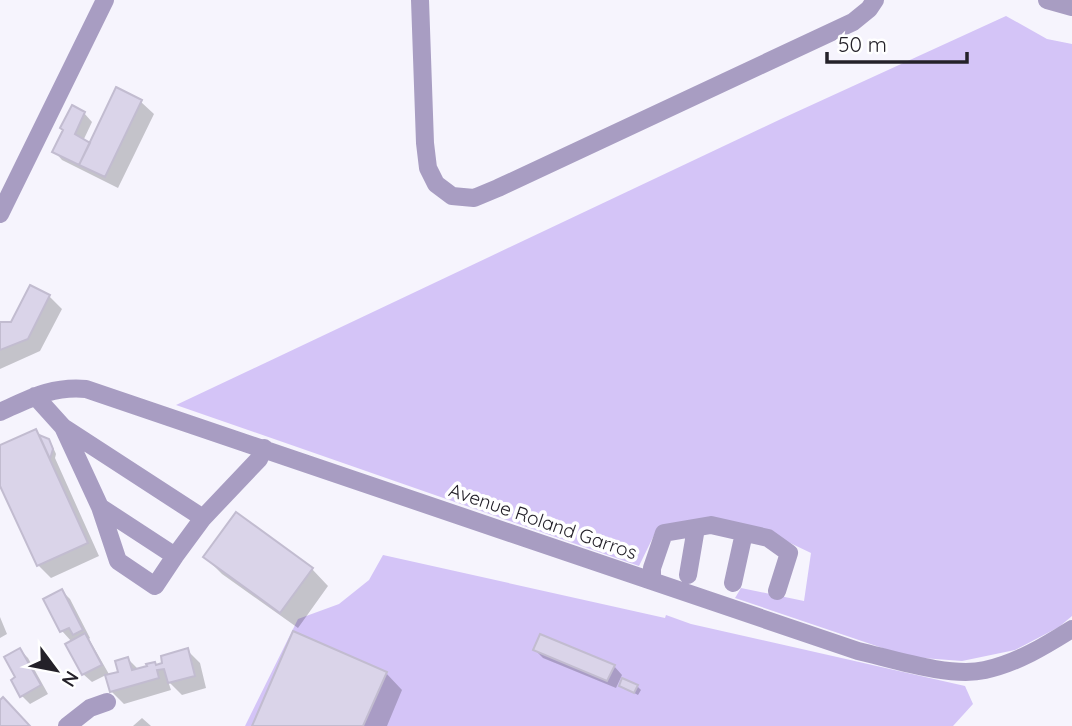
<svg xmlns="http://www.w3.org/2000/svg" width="1072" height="726" font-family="Quicksand,sans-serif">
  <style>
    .green { fill: #d4c4f7 }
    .shadow { fill: #0003 }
    .building { fill: #dad4e9; stroke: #c2bcd0; stroke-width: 2 }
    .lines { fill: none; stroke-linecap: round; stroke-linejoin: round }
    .minor { stroke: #a89dc2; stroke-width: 18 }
    .labels { text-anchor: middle; stroke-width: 7; stroke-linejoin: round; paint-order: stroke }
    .street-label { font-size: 19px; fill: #242129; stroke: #fff }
  </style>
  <rect width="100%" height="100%" fill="#f6f4fd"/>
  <path class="green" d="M1006 16 1047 39 1072 44V616L1059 627 1015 650 962 661 909 657 735 598 741 588 804 601 811 553 765 531 716 520 658 527 639 566 176 405 781 119Z
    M383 555 665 618 666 615 691 624 965 686 973 704 953 726H245L298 619 339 604 369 580Z"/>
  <path class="shadow" d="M141 102 154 114 118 188 62 160 54 151 84 113 92 122 83 141 90 145Z
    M49 296 62 309 40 351 0 369V324L13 323Z
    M36 431 52 445 56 454 55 458 99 556 51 578 38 565 0 482V447Z
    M205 557 312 569 328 586 298 628 222 574Z
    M62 591 70 599 90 638 89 639 110 676 120 673 128 659 139 670 155 663 158 666 187 650 200 663 206 688 182 695 168 681 171 690 124 704 111 691 106 675 92 682 83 674 72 642 62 631 46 600Z
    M0 617 7 634 0 638Z
    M20 650 28 658 48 694 30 704 22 696 18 678Z
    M535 650 614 666 622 675 616 688 543 658Z
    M386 673 402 690 387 726H254Z
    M621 686H637L641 690 638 695Z
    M142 718 151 726H133Z"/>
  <path class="building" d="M116 87 142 100 105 177 79 165Z
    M72 105 85 112 75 134 90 143 79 165 52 152 63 130 60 128Z
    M30 285 50 295 28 339 0 350V322H11Z
    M36 429 88 543 37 566 0 486V445Z
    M39 435 49 439 53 449 50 459Z
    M236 512 313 568 280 613 203 557Z
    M62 589 83 630 73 635 69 628 60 632 43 599Z
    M293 631 387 672 363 726H252Z
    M85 633 102 665 82 675 65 644Z
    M540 634 615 665 607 681 533 650Z
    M20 648 41 685 20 697 11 680 15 677 4 657Z
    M188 648 195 676 168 683 164 669 157 670 159 678 110 692 105 675 118 672 115 661 128 657 132 670 147 666 146 664 155 662 156 665 162 663 161 656Z
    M622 678 638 685 634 693 619 686Z
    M3 697 30 726H0V700Z"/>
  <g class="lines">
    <path class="minor" d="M420 0 425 143 428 168 436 184 452 196 474 198 498 188 853 22 869 9 875 0
      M1047 0 1072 7
      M0 214 105 0
      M35 396 63 427 203 518 259 459 264 448
      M0 412C31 398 52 386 86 389L858 651C893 659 950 678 985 670 1017 663 1045 646 1072 629
      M63 427 100 507 175 556 203 518
      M100 507 118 561 155 586 175 556
      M688 575 696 528
      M652 580V568L664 533 711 525 768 538 789 553 777 591
      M733 583 744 533
      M67 726 90 708 107 702"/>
  </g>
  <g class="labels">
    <g class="street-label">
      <text transform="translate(543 521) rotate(19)" y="7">Avenue Roland Garros</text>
    </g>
  </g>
  <g transform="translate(56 670) rotate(122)" stroke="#ffffff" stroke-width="5" paint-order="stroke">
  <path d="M0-5L12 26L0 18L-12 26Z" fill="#242129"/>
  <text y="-10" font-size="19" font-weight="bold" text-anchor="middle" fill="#242129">N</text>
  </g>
  <path d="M827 52v10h140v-10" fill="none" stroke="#242129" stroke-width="3.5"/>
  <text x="838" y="52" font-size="21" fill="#242129" stroke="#ffffff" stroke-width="5" paint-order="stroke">50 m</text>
</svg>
